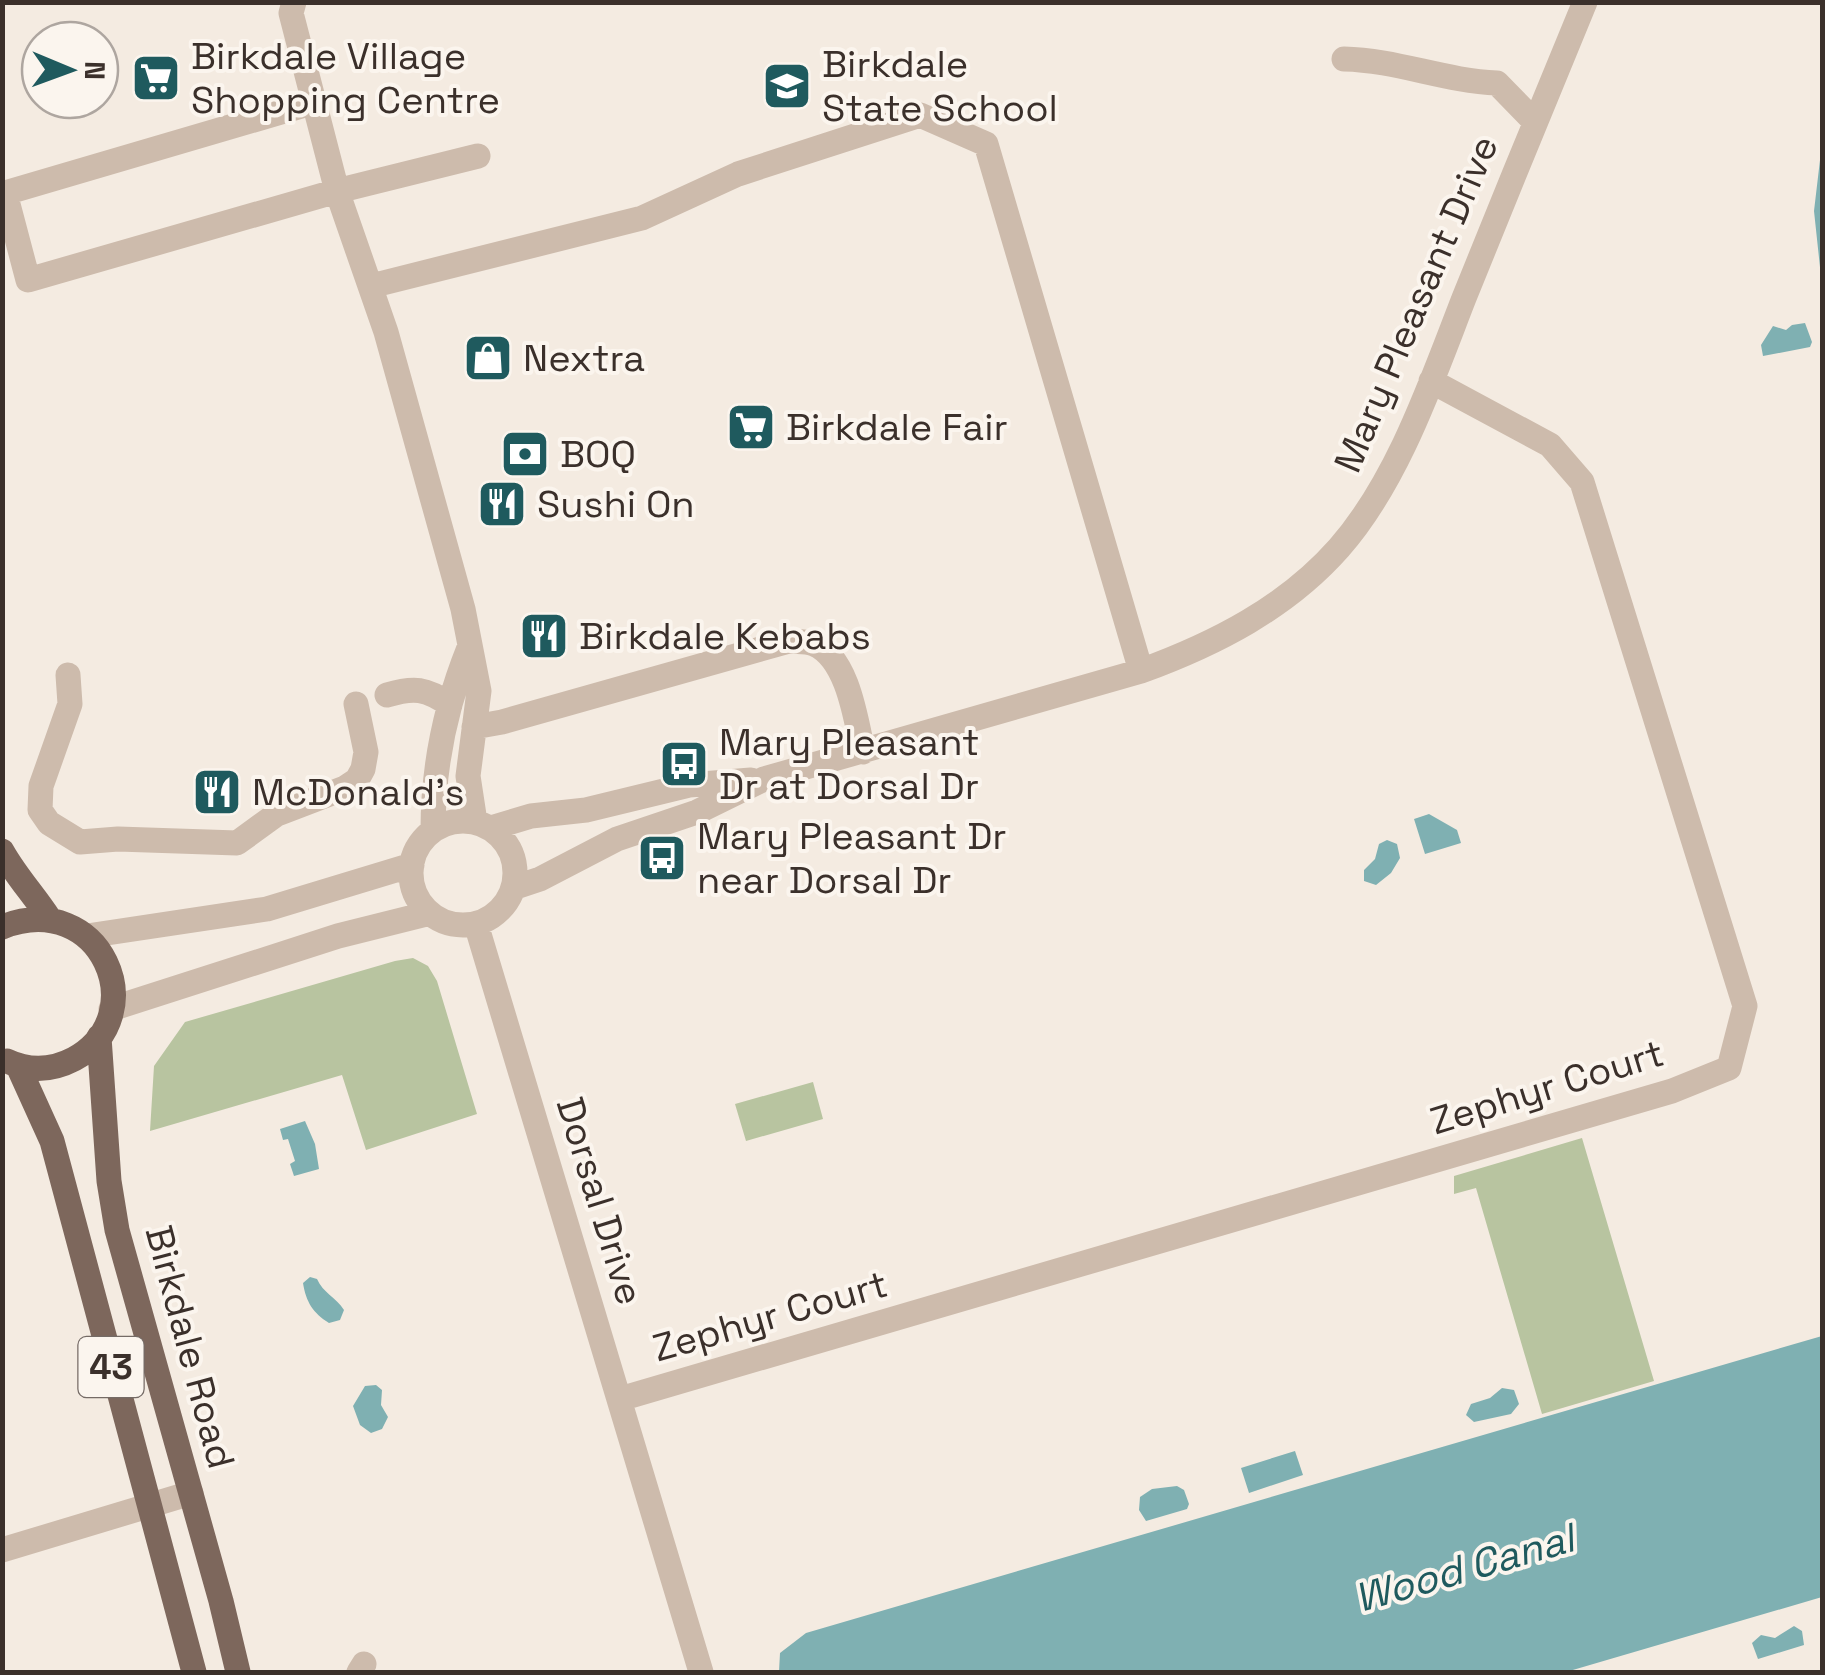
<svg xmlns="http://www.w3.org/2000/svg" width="1825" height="1675" font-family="'Space Grotesk',sans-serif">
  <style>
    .green { fill: #b8c4a0 }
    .water { fill: #7fb0b2 }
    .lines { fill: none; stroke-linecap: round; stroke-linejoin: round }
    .minor { stroke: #cdbbac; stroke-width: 25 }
    .major { stroke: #7d675c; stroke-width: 25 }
    .labels { text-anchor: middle; stroke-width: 8; stroke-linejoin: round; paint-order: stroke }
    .shield { fill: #fbf5ee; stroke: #756b66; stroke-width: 2.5 }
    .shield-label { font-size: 35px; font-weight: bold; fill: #3b302b }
    .poi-label { font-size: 38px; fill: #3b302b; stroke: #fbf5ee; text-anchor: start }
    .street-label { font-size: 38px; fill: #3b302b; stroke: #fbf5ee }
    .water-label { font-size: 40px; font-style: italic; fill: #1f5a5e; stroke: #fbf5ee }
  </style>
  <rect width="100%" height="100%" fill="#f4ebe1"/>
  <path class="green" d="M413 958 428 966 437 981 477 1114 366 1150 342 1075 150 1131 154 1066 185 1022 395 961Z
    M813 1082 823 1119 746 1141 735 1104Z
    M1582 1138 1654 1381 1542 1414 1476 1188 1454 1194V1176Z"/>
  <path class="water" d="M1822 143V286L1814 211Z
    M1805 323 1812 342 1810 347 1763 356 1761 345 1773 326 1786 330 1792 325Z
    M1429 814 1457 830 1461 843 1425 854 1414 819Z
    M1387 840 1397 844 1400 858 1391 873 1376 885 1364 881V870L1375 859 1379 844Z
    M305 1121 315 1144 319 1169 294 1176 290 1164 295 1161 288 1139 283 1140 280 1129Z
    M310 1277 317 1279C323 1293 336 1297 344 1310L340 1320 329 1323C313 1313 306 1302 303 1283Z
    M1822 1336V1597L1566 1672H779L780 1653 806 1633Z
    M376 1385 382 1390 381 1405 388 1417 382 1429 371 1433 360 1425 353 1406 365 1386Z
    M1502 1388 1514 1390 1519 1404 1511 1414 1474 1422 1466 1415 1471 1404 1490 1398Z
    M1295 1451 1303 1475 1249 1493 1241 1468Z
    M1177 1486 1184 1490 1189 1504 1187 1509 1146 1521 1139 1510 1140 1497 1152 1489Z
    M1794 1626 1802 1631 1804 1645 1758 1659 1752 1643 1761 1635 1775 1638Z"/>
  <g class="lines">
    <path class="minor" d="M294 2 291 13 337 191 386 332 463 609 479 691 468 776 475 822
      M1344 59C1396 60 1445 81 1497 83L1535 122
      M315 102 5 193 28 280 337 191 478 156
      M371 286 642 218 738 174 920 115 986 144 1141 671
      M68 675 70 704 41 786 40 810 49 823 80 842 118 839 237 843 277 814 345 788 357 780 363 769 366 752 356 704
      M387 695C414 687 426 688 450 705
      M474 727 502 722 789 641C797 642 807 641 814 644 848 658 856 720 863 752
      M411 873a52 52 0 1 1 104 0a52 52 0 1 1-104 0Z
      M491 828 531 816 586 810 689 785 751 780
      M433 830C433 768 446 705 469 648
      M513 888 540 879 617 839 697 812 764 779 1141 671C1215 644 1286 608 1339 548 1398 481 1432 380 1464 298 1504 199 1544 101 1585 2
      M476 924 701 1672
      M87 936 267 909 412 865
      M111 1009 338 936 430 913
      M620 1399 1672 1091 1729 1068 1745 1006 1582 482 1550 445 1431 381
      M2 1550 191 1493
      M359 1672 364 1664"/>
    <path class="major" d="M2 851C16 876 34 895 49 918
      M2 927C101 888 155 1015 74 1059 53 1070 30 1072 7 1061
      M99 1037 109 1181 117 1230 221 1601 238 1672
      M18 1066 52 1141 194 1672"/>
  </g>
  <defs>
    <g id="supermarket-square" transform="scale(2.5)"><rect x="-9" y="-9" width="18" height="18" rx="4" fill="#1f5a5e" stroke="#fbf5ee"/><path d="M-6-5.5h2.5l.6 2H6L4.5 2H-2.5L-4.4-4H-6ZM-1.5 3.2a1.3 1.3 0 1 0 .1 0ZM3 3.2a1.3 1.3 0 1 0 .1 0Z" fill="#fff"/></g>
    <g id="school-square" transform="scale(2.5)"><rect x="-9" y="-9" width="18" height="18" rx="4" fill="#1f5a5e" stroke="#fbf5ee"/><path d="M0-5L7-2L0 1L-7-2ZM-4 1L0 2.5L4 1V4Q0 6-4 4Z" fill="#fff"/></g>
    <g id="shop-square" transform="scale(2.5)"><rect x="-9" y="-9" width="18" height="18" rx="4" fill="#1f5a5e" stroke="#fbf5ee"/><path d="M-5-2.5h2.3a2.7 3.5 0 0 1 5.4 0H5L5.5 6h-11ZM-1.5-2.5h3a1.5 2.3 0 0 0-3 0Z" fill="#fff"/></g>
    <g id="bank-square" transform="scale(2.5)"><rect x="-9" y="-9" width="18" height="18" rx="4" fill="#1f5a5e" stroke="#fbf5ee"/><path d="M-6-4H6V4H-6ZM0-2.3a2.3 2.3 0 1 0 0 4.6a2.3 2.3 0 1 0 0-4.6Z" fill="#fff"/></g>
    <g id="restaurant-square" transform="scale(2.5)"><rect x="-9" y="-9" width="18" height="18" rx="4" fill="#1f5a5e" stroke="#fbf5ee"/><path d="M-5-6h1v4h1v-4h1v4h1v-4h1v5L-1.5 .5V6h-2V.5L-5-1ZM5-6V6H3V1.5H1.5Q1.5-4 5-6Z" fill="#fff"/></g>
    <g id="bus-square" transform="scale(2.5)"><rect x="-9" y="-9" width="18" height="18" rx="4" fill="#1f5a5e" stroke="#fbf5ee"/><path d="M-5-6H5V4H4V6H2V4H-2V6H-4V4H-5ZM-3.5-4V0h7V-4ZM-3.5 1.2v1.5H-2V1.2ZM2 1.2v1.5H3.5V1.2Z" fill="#fff"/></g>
  </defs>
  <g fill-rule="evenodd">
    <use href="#supermarket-square" x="156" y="78"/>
    <use href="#school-square" x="787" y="86"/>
    <use href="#shop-square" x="488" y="358"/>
    <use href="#supermarket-square" x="751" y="427"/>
    <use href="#bank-square" x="525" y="454"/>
    <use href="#restaurant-square" x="502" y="504"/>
    <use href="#restaurant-square" x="544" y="636"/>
    <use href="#bus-square" x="684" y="764"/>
    <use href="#restaurant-square" x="217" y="792"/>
    <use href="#bus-square" x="662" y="858"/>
  </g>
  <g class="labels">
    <rect class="shield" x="78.5" y="1337" width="65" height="60" rx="8"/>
    <g class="shield-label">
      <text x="111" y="1379">43</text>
    </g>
    <g class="poi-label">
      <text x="191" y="69">Birkdale Village<tspan x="191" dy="44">Shopping Centre</tspan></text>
      <text x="822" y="77">Birkdale<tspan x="822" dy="44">State School</tspan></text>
      <text x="523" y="371">Nextra</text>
      <text x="786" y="440">Birkdale Fair</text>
      <text x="560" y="467">BOQ</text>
      <text x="537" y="517">Sushi On</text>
      <text x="579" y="649">Birkdale Kebabs</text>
      <text x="719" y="755">Mary Pleasant<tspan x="719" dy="44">Dr at Dorsal Dr</tspan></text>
      <text x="252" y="805">McDonald's</text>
      <text x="697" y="849">Mary Pleasant Dr<tspan x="697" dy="44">near Dorsal Dr</tspan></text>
    </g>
    <g class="street-label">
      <text transform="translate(1416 304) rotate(-67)" y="13">Mary Pleasant Drive</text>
      <text transform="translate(1547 1087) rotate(-17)" y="13">Zephyr Court</text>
      <text transform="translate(600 1201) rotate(73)" y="13">Dorsal Drive</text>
      <text transform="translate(770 1316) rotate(-16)" y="13">Zephyr Court</text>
      <text transform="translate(190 1347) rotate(75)" y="13">Birkdale Road</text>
    </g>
    <g class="water-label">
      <text transform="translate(1464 1568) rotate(-16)" y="14">Wood Canal</text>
    </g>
  </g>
  <rect width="1825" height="1675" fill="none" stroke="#3b302b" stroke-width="10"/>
  <g transform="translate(70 70) rotate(91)"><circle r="48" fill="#fbf5ee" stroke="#aea6a0" stroke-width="2.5"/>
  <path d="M0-8L18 38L0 25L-18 38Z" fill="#1f5a5e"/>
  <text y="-15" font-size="28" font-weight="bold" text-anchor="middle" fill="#3b302b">N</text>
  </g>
</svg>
